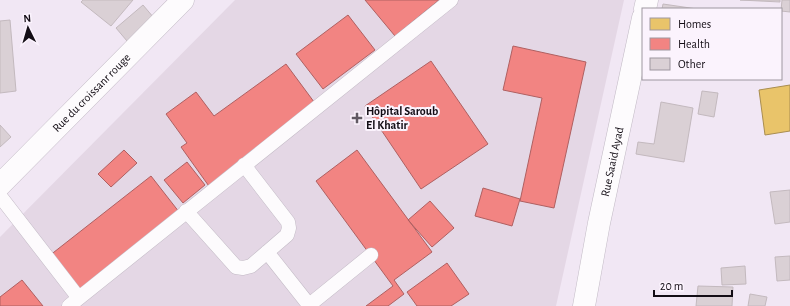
<svg xmlns="http://www.w3.org/2000/svg" width="790" height="306" font-family="'Alegreya Sans',sans-serif">
  <style>
    .medical { fill: #e4d7e5 }
    .homes { fill: #e9c46a; stroke: #a98d50 }
    .health { fill: #f28482; stroke: #af6061 }
    .building { fill: #dad0d5; stroke: #c3b9be }
    .lines { fill: none; stroke-linecap: round; stroke-linejoin: round }
    .lane-casing { stroke: #c2bac5; stroke-width: 15 }
    .secondary-casing { stroke: #c2bac5; stroke-width: 23 }
    .lane { stroke: #fdfbfd; stroke-width: 14 }
    .secondary { stroke: #fdfbfd; stroke-width: 22 }
    .poi-dot { fill: #615963; stroke: #fbf3fd; stroke-width: 1.5 }
    .labels { text-anchor: middle; stroke-width: 4; stroke-linejoin: round; paint-order: stroke }
    .street-label { font-size: 12px; fill: #130d15; stroke: #fbf3fd }
    .poi-label { font-size: 12px; font-weight: bold; fill: #130d15; stroke: #fbf3fd; text-anchor: start }
  </style>
  <rect width="100%" height="100%" fill="#f1e7f4"/>
  <path class="medical" d="M235 0H624L556 306H0V237Z"/>
  <path class="homes" d="M790 85V131L765 135 759 90Z"/>
  <path class="health" d="M365 0H439L395 36Z
    M348 15 375 50 323 89 296 54Z
    M513 46 586 62 554 208 520 201 542 98 503 90Z
    M431 61 488 144 421 189 365 106Z
    M286 64 320 110 211 189 181 147 187 143 166 114 196 92 214 116Z
    M124 150 137 163 111 187 98 174Z
    M357 150 432 252 394 280 404 294 388 306H366L393 286 316 181Z
    M187 162 205 185 183 203 164 180Z
    M151 176 183 217 82 297 49 256Z
    M483 188 520 199 512 226 475 216Z
    M430 201 454 228 432 247 408 220Z
    M447 263 469 294 451 306H417L407 292Z
    M22 280 43 306H0V297Z"/>
  <path class="building" d="M83 0H133L111 26 81 2Z
    M740 0H780V2Z
    M782 0H790V12L781 11Z
    M663 4 697 9H662Z
    M143 5 154 18 127 41 116 28Z
    M10 20 16 91 0 93V21Z
    M702 91 718 93 714 117 698 114Z
    M661 102 693 108 684 162 636 154 638 142 654 144Z
    M0 125 11 137 0 147Z
    M790 190V222L775 224 770 192Z
    M790 256V280L777 281 775 257Z
    M745 266 746 284 722 285 721 268Z
    M698 286 733 287 732 306H696Z
    M750 294 767 297 765 306H748Z"/>
  <g class="lines">
    <g class="lane-casing">
      <path id="lane" d="M0 196 78 297
        M186 211 236 267 243 268 251 266 287 235 289 228 288 222 244 165
        M267 252 309 305
        M69 306 451 0
        M308 306 371 255"/>
    </g>
    <g class="secondary-casing">
      <g id="secondary">
        <path d="M645 9 647 0"/>
        <path id="s1" d="M0 185 183 0"/>
        <path id="s2" d="M584 306 599 223 643 18"/>
      </g>
    </g>
    <use href="#lane" class="lane"/>
    <use href="#secondary" class="secondary"/>
  </g>
  <path class="poi-dot" d="M355 112h4v4h4v4h-4v4h-4v-4h-4v-4h4z"/>
  <g class="labels">
    <g class="street-label">
      <text dy="4" stroke="none"><textPath href="#s1" startOffset="130">Rue du croissanr rouge</textPath></text>
      <text dy="4" stroke="none"><textPath href="#s2" startOffset="147">Rue Saaid Ayad</textPath></text>
    </g>
    <g class="poi-label">
      <text x="366" y="115">Hôpital Saroub<tspan x="366" dy="14">El Khatir</tspan></text>
    </g>
  </g>
  <rect x="642" y="8" width="140" height="72" fill="#fbf3fd" stroke="#9e97a0"/>
  <rect x="650" y="18" width="20" height="12" fill="#e9c46a" stroke="#9e97a0"/>
  <text x="678" y="28" font-size="12" fill="#130d15">Homes</text>
  <rect x="650" y="38" width="20" height="12" fill="#f28482" stroke="#9e97a0"/>
  <text x="678" y="48" font-size="12" fill="#130d15">Health</text>
  <rect x="650" y="58" width="20" height="12" fill="#dad0d5" stroke="#9e97a0"/>
  <text x="678" y="68" font-size="12" fill="#130d15">Other</text>
  <g transform="translate(28 28) rotate(355)" stroke="#fbf3fd" stroke-width="3" paint-order="stroke">
  <path d="M0-3L7 15L0 10L-7 15Z" fill="#130d15"/>
  <text y="-6" font-size="11" font-weight="bold" text-anchor="middle" fill="#130d15">N</text>
  </g>
  <path d="M654 290v6h78v-6" fill="none" stroke="#130d15" stroke-width="2"/>
  <text x="660" y="290" font-size="12" fill="#130d15" stroke="#fbf3fd" stroke-width="3" paint-order="stroke">20 m</text>
</svg>
